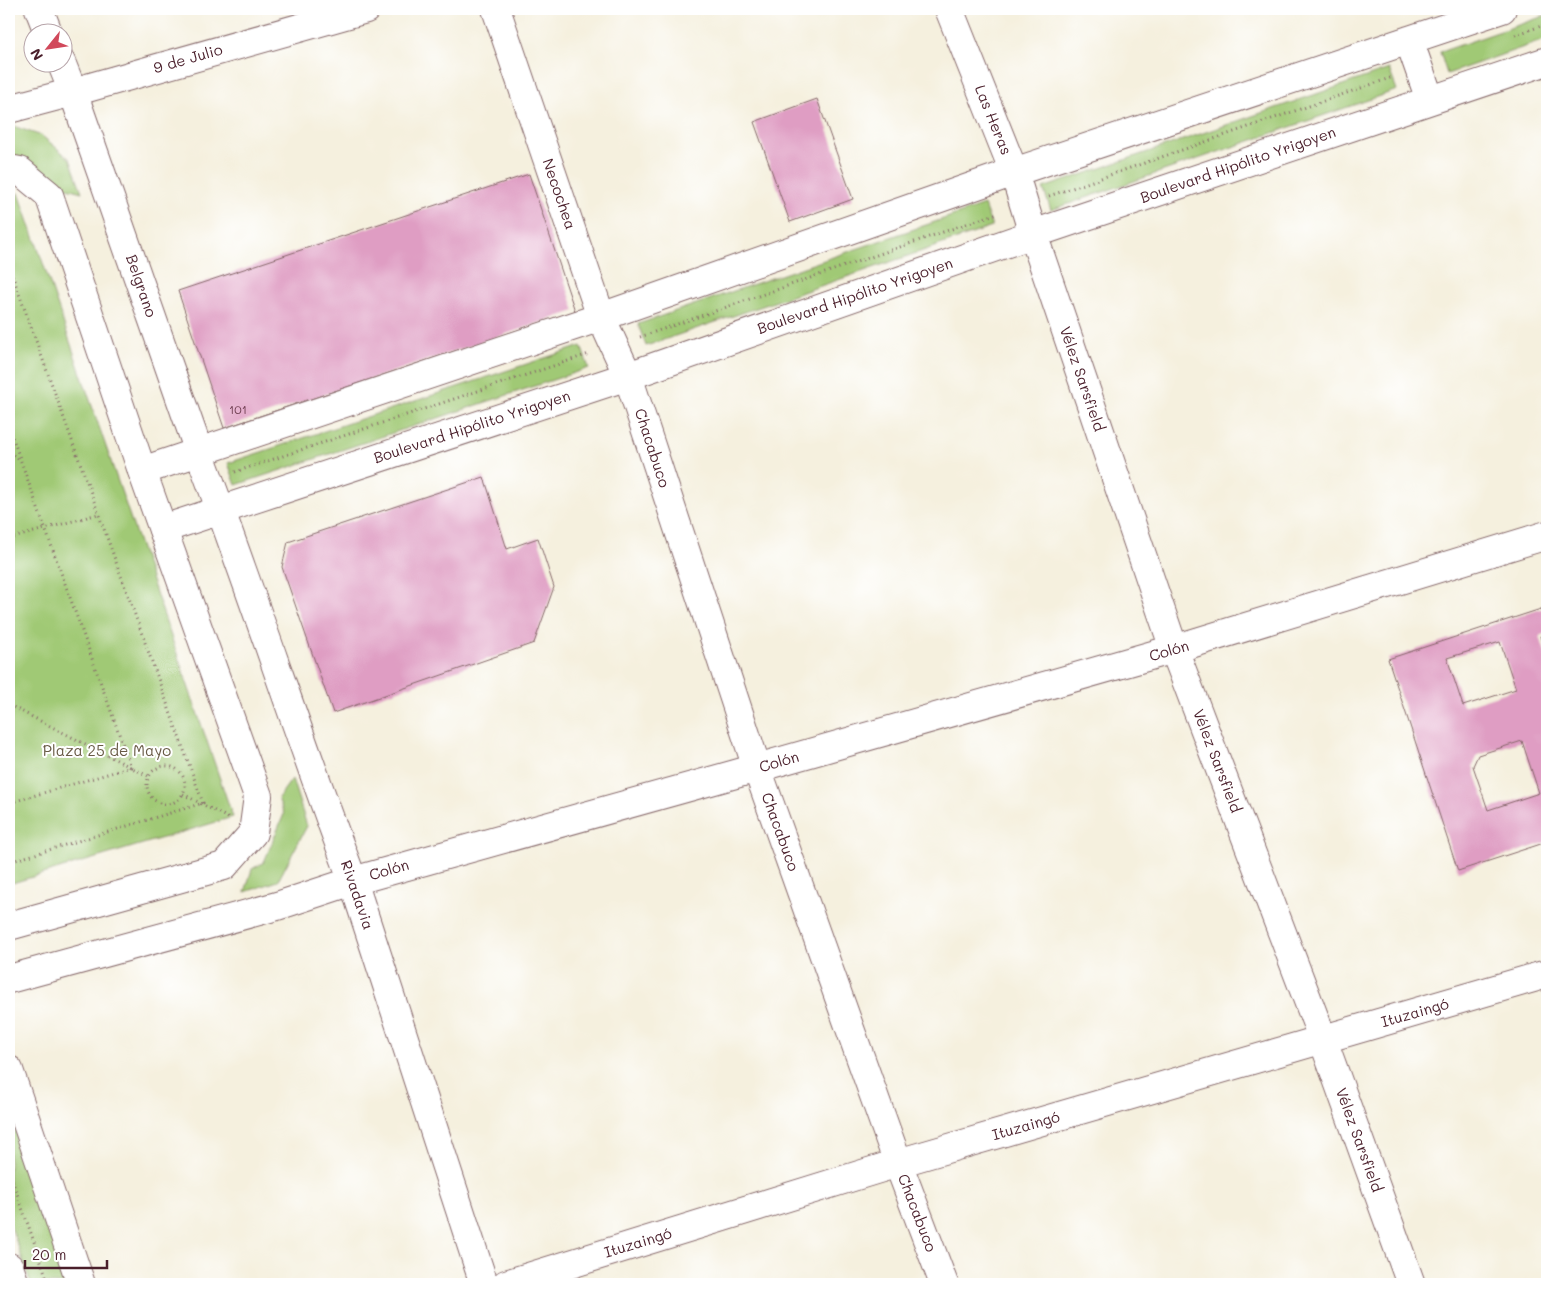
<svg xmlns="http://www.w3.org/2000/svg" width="1556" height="1293" font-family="Mali,sans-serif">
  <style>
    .green { fill: #a0c975; stroke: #757450 }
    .building { fill: #df9dc3; fill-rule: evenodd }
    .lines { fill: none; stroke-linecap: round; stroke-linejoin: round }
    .street-casing { stroke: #86686a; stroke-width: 30 }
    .secondary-casing { stroke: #86686a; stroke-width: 30 }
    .primary-casing { stroke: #86686a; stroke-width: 30 }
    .path { stroke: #86686a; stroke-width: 3; stroke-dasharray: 1 4; stroke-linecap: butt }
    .street { stroke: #fff; stroke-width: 28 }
    .secondary { stroke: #fff; stroke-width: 28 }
    .primary { stroke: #fff; stroke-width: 28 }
    .labels { text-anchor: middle; stroke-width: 4; stroke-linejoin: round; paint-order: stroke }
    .number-label { font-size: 12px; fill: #6f3e51 }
    .street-label { font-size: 15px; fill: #4a1f2b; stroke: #fff }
    .park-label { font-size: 15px; fill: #685a45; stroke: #fff }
  </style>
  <rect width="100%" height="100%" fill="#fff"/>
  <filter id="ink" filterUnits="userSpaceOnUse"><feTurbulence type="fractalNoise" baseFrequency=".02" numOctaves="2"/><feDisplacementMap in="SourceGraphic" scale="10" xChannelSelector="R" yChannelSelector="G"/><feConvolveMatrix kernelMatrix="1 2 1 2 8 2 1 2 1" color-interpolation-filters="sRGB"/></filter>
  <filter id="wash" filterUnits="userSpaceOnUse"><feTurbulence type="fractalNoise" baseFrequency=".0096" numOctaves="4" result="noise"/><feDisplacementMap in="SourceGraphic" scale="20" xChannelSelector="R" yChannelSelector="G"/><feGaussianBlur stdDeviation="1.12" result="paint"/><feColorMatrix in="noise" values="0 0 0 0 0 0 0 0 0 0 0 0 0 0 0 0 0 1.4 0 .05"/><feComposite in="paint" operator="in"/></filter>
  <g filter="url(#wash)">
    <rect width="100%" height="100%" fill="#f5f0de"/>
    <path class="green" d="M1547 15V39L1447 74 1440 52Z
      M1389 69 1397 90 1051 210 1043 188Z
      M13 126 42 136 70 159 82 192 59 186C50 171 25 159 9 155V127Z
      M19 193 233 817 9 884V197Z
      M984 205 992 227 646 346 638 324Z
      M581 346 589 368 236 485 228 463Z
      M292 779 307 826 278 881 245 892 252 869 264 862 284 814 278 798Z
      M9 1113 69 1284H31L9 1221Z"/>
    <g id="blocks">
      <path class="building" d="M817 99 853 199 790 222 754 122Z
        M529 174 575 311 224 428 178 291Z
        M484 477 507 549 538 538 554 587 534 643 333 713 282 567 288 542Z
        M1547 607V633L1540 636 1547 659V842L1458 871 1388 659ZM1500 642 1516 689 1463 706 1447 658ZM1522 741 1539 793 1488 810 1473 766 1478 755Z"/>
    </g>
  </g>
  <g filter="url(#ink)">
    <use href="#blocks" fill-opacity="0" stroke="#86686a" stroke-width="1"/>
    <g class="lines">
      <g class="street-casing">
        <path id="street" d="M39 9 48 32
          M496 9 601 317 628 376 757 768 898 1163 944 1284
          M949 9 1014 172 1033 234 1174 649 1323 1040 1411 1284
          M61 62 73 92 366 9
          M484 1284 353 881 757 768 1174 649 1547 535
          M506 1284 898 1163 1547 974"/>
      </g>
      <g class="secondary-casing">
        <path id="secondary" d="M1409 40 1430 100
          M142 471 601 317 1014 172 1502 9
          M163 529 628 376 1033 234 1547 61"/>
      </g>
      <g class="primary-casing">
        <path id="primary" d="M9 109 73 92 199 452C253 594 299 738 353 881L277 906 9 979
          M9 169 20 171 49 195 142 471 258 796 253 833 224 866 9 926
          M9 1070 81 1284
          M9 1267 15 1284"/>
      </g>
      <path class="path" d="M1515 35 1547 24
        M1049 196 1393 77
        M9 266 203 803 9 862
        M640 337 998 213
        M9 428 131 767 9 803
        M9 452 20 460
        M235 472 589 354
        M9 539 98 514
        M9 705 150 777
        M147 785a19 19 0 1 1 38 0a19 19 0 1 1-38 0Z
        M183 794 228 818
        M9 1171 49 1284"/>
      <use href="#street" class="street"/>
      <use href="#secondary" class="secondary"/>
      <use href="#primary" class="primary"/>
    </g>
  </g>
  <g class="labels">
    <g class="number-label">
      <text x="238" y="414">101</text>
    </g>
    <g class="street-label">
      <text transform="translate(188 59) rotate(-16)" y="5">9 de Julio</text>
      <text transform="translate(993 120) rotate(68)" y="5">Las Heras</text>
      <text transform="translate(1238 165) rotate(-19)" y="5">Boulevard Hipólito Yrigoyen</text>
      <text transform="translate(559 194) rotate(71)" y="5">Necochea</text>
      <text transform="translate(141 286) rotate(71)" y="5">Belgrano</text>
      <text transform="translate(855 296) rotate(-19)" y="5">Boulevard Hipólito Yrigoyen</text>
      <text transform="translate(1082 379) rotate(71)" y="5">Vélez Sarsfield</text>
      <text transform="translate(472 427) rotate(-18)" y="5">Boulevard Hipólito Yrigoyen</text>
      <text transform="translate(652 448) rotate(72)" y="5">Chacabuco</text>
      <text transform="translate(1169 651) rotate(-16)" y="5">Colón</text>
      <text transform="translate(1217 761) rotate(69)" y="5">Vélez Sarsfield</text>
      <text transform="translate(779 762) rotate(-16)" y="5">Colón</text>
      <text transform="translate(780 832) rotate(70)" y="5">Chacabuco</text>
      <text transform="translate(389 870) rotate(-16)" y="5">Colón</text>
      <text transform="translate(357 895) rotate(71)" y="5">Rivadavia</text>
      <text transform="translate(1415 1013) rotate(-16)" y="5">Ituzaingó</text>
      <text transform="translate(1026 1126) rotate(-16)" y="5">Ituzaingó</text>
      <text transform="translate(1359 1140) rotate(70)" y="5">Vélez Sarsfield</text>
      <text transform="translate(917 1213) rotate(69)" y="5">Chacabuco</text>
      <text transform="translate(638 1243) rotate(-17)" y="5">Ituzaingó</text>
    </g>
    <g class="park-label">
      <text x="107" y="756">Plaza 25 de Mayo</text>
    </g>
  </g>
  <rect width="1556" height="1293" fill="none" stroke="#fff" stroke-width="30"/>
  <g transform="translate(48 48) rotate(240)"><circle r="24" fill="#ffffff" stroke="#b7a5aa"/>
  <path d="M0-4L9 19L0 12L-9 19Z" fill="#d1495b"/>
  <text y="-8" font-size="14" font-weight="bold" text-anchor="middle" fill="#4a1f2b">N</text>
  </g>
  <path d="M25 1260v8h82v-8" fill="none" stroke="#4a1f2b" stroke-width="2.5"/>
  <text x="32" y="1260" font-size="15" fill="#4a1f2b" stroke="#ffffff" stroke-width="4" paint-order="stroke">20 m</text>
</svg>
